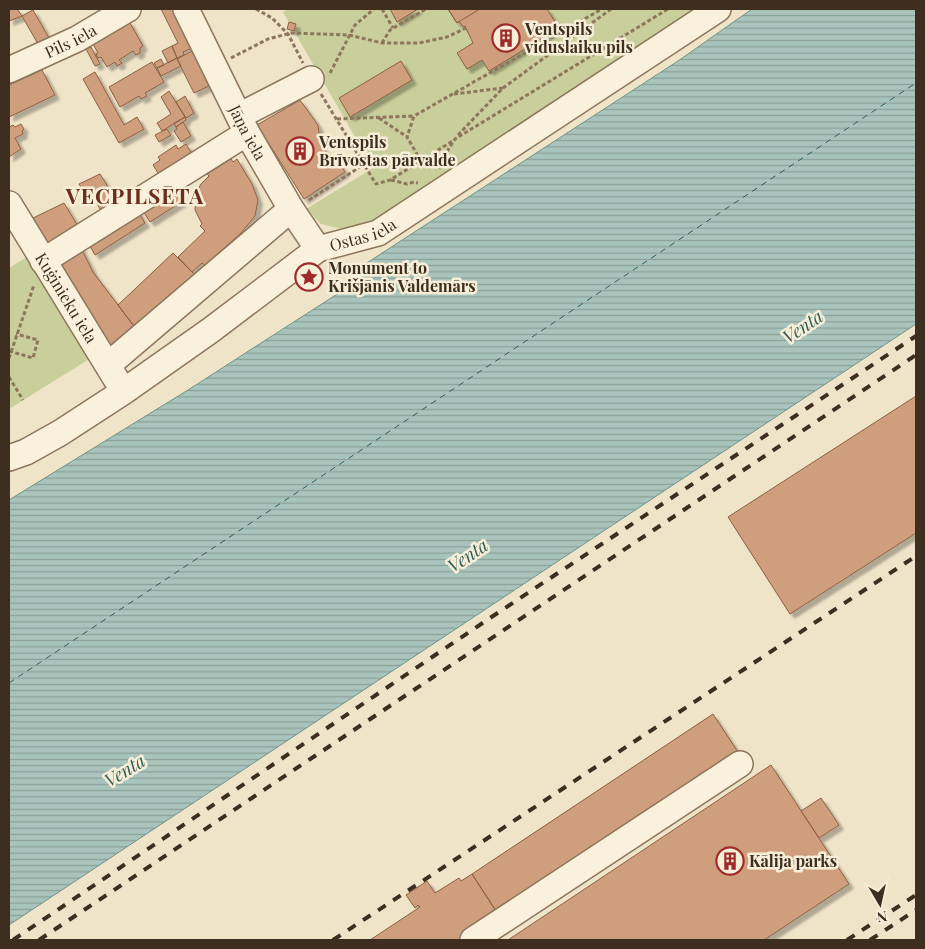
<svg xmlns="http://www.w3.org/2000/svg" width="925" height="949" font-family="'Playfair Display',serif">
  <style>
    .green { fill: #c9cf9b }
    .water { fill: url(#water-rules); stroke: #6f938a }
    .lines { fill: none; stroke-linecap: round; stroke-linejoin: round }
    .ferry { stroke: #2f5d5a; stroke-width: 1; stroke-dasharray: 6 5; stroke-linecap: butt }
    .building { fill: #cf9f7d; stroke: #8d5f41; filter: url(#shadow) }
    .minor-casing { stroke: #8d765c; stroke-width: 28 }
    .path { stroke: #8d765c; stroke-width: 3; stroke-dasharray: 4 2.5; stroke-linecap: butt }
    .minor { stroke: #faf1dc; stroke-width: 25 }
    .rail { stroke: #3d2e20; stroke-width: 4; stroke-dasharray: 9 9; stroke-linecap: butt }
    .labels { text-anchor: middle; stroke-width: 5; stroke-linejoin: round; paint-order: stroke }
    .poi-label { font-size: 16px; font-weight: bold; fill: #3d2e20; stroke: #f7eed8; text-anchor: start }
    .street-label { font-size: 16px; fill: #3d2e20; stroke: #f7eed8 }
    .water-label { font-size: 18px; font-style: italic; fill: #2f5d5a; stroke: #f7eed8 }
    .district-label { font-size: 21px; font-weight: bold; letter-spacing: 1px; fill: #6b2e1e; stroke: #f7eed8 }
  </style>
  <defs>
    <pattern id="water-rules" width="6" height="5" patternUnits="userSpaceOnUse" patternTransform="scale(1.25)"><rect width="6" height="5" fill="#a9c4bc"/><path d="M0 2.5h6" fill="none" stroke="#8ba098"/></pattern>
    <filter id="shadow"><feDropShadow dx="4.5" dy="4.5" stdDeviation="1" flood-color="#0004"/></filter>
  </defs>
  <rect width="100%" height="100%" fill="#f0e4c8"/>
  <path class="green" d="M288 9H695L373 220 346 229 337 228 321 224 306 209 373 168 283 12Z
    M28 256 91 358 9 409V268Z"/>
  <path class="water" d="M752 9H916V324L9 925V500L188 390 345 289 352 279 356 270 678 61Z"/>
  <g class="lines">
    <path class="ferry" d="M9 683 916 83"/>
  </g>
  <path class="building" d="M9 9H17L22 16 9 21Z
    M161 9H172L192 48 183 52 184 55 177 58 172 46 178 43Z
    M390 9H418L397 22Z
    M448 9H547L559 28 489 71 482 60 467 69 457 53 473 43 465 26 463 27 459 21 457 23Z
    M448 9H477L478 10 457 23Z
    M33 10 49 38 38 44 22 16Z
    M129 21 143 46 140 48V53L136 55 133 51 119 60 122 63 117 66 115 62 107 67 101 57 98 58 96 54 98 53 92 42Z
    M289 22 296 24 294 31 287 29Z
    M172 46 177 58 168 63 162 51Z
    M91 47 100 64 95 66 86 49Z
    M194 50 211 85 194 93 177 59Z
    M177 58 181 66 161 76 157 68Z
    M161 59 164 65 157 68 154 63Z
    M401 61 412 80 350 117 339 98Z
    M152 62 164 82 145 93 147 96 141 99 139 96 120 107 109 87Z
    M42 70 55 95 9 117V85Z
    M95 72 124 125 137 117 144 129 119 143 83 79Z
    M169 91 185 117 162 131 157 123 171 114 161 97Z
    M185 96 194 113 186 118 176 102Z
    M300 100 318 125 321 147H323L331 159 335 156 345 172 304 199 257 125Z
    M185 117 186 120 176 127 174 123Z
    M183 122 191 136 181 142 174 131 177 129 176 127Z
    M21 124 24 129 22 131 23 134 15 138 21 149 9 157V127L13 125 15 127Z
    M167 129 171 135 159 142 155 135Z
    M186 144 196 161 163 181 153 165 160 160 158 157 176 145 178 149Z
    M231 159 233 162 237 159 252 184 258 200 255 216 241 233 205 265 202 263 192 272 178 257 205 231 200 226 202 224 195 210 196 193 201 184 209 176 207 174Z
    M100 174 120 206 104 216 96 202 98 201 92 190 85 194 79 184Z
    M173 184 183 201 150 222 139 205Z
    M64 203 81 231 48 251 29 220Z
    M136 208 145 223 95 255 86 239Z
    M79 244 93 272 137 330 112 349 53 261Z
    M173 253 195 275 137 330 118 305Z
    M916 396V533L790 614 728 517Z
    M713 714 738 752 497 912 472 874Z
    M771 765 849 884 764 940H508Z
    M821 798 839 825 819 838 801 811Z
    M472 874 499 916 462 940H370L420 907 418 905 415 908 406 895 427 881 435 893 459 878 461 881Z"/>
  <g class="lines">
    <g class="minor-casing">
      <g id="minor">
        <path id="s1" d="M186 9 247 133 291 209 318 249"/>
        <path id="s2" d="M9 70 77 39 128 9"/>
        <path d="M239 116 311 79"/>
        <path id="s3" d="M9 204 116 379"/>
        <path d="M43 261 247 133"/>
        <path d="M108 365 291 209"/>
        <path id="s4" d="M9 458 26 452 60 433 123 392 211 330 318 249 378 233 718 9"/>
        <path d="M473 940 740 764"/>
      </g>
    </g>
    <path class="path" d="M256 9 272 18 288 34 303 63
      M382 9 393 28
      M551 9V10
      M382 43 390 30 426 9
      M231 58 268 39 291 33 349 35 382 43H419L447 37 466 28
      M330 73 355 25 374 9
      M321 94 376 184 390 180 421 161 407 137 414 116 602 9
      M454 94 503 88
      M379 118 407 137
      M337 119 414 116
      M458 135 503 88 611 9
      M421 161 454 140
      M440 169 441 164 445 161 448 150 455 139 668 9
      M391 180 407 184 414 182 418 183
      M309 200 363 165
      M9 351 33 358 38 340 16 334
      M9 358 34 285
      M9 377 23 400"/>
    <use href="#minor" class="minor"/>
    <path class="rail" d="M13 940 490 618 916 336
      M39 940 916 355
      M333 940 916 556
      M847 940 916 895
      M870 940 916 910"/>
  </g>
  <defs>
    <g id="building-ring" transform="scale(1.4375)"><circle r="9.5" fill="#f7eed8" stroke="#9e2a2b" stroke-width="1.5"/><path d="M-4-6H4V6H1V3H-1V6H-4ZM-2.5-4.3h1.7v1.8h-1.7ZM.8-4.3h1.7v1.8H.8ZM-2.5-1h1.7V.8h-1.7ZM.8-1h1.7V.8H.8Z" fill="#9e2a2b"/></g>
    <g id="sight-ring" transform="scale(1.4375)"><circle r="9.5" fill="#f7eed8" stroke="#9e2a2b" stroke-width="1.5"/><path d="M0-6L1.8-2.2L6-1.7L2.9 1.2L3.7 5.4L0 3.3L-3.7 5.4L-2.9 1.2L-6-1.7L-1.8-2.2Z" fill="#9e2a2b"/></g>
  </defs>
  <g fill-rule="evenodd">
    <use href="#building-ring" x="506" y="38"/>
    <use href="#building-ring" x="300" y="151"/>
    <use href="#sight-ring" x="309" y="277"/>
    <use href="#building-ring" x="730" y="861"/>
  </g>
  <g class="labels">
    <g class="poi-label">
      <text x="525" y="35">Ventspils<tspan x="525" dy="18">viduslaiku pils</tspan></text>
      <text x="319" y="148">Ventspils<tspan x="319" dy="18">Brīvostas pārvalde</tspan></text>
      <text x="328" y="274">Monument to<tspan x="328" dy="18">Krišjānis Valdemārs</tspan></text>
      <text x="749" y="867">Kālija parks</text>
    </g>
    <g class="street-label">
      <text dy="6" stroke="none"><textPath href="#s2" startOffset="68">Pils iela</textPath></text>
      <text dy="6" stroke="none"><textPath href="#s1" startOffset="138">Jāņa iela</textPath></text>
      <text dy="6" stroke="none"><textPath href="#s4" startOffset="421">Ostas iela</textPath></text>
      <text dy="6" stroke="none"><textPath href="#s3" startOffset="110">Kuģinieku iela</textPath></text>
    </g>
    <g class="water-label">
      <text transform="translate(803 327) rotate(-34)" y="6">Venta</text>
      <text transform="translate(468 556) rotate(-34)" y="6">Venta</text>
      <text transform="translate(125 771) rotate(-32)" y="6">Venta</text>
    </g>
    <g class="district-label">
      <text x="135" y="204">VECPILSĒTA</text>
    </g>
  </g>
  <rect width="925" height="949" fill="none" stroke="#3d2e20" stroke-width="20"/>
  <g transform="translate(880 904) rotate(171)" stroke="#f7eed8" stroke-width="4" paint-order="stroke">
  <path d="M0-4L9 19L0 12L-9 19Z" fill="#3d2e20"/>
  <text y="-8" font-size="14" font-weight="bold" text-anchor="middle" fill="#3d2e20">N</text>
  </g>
</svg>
